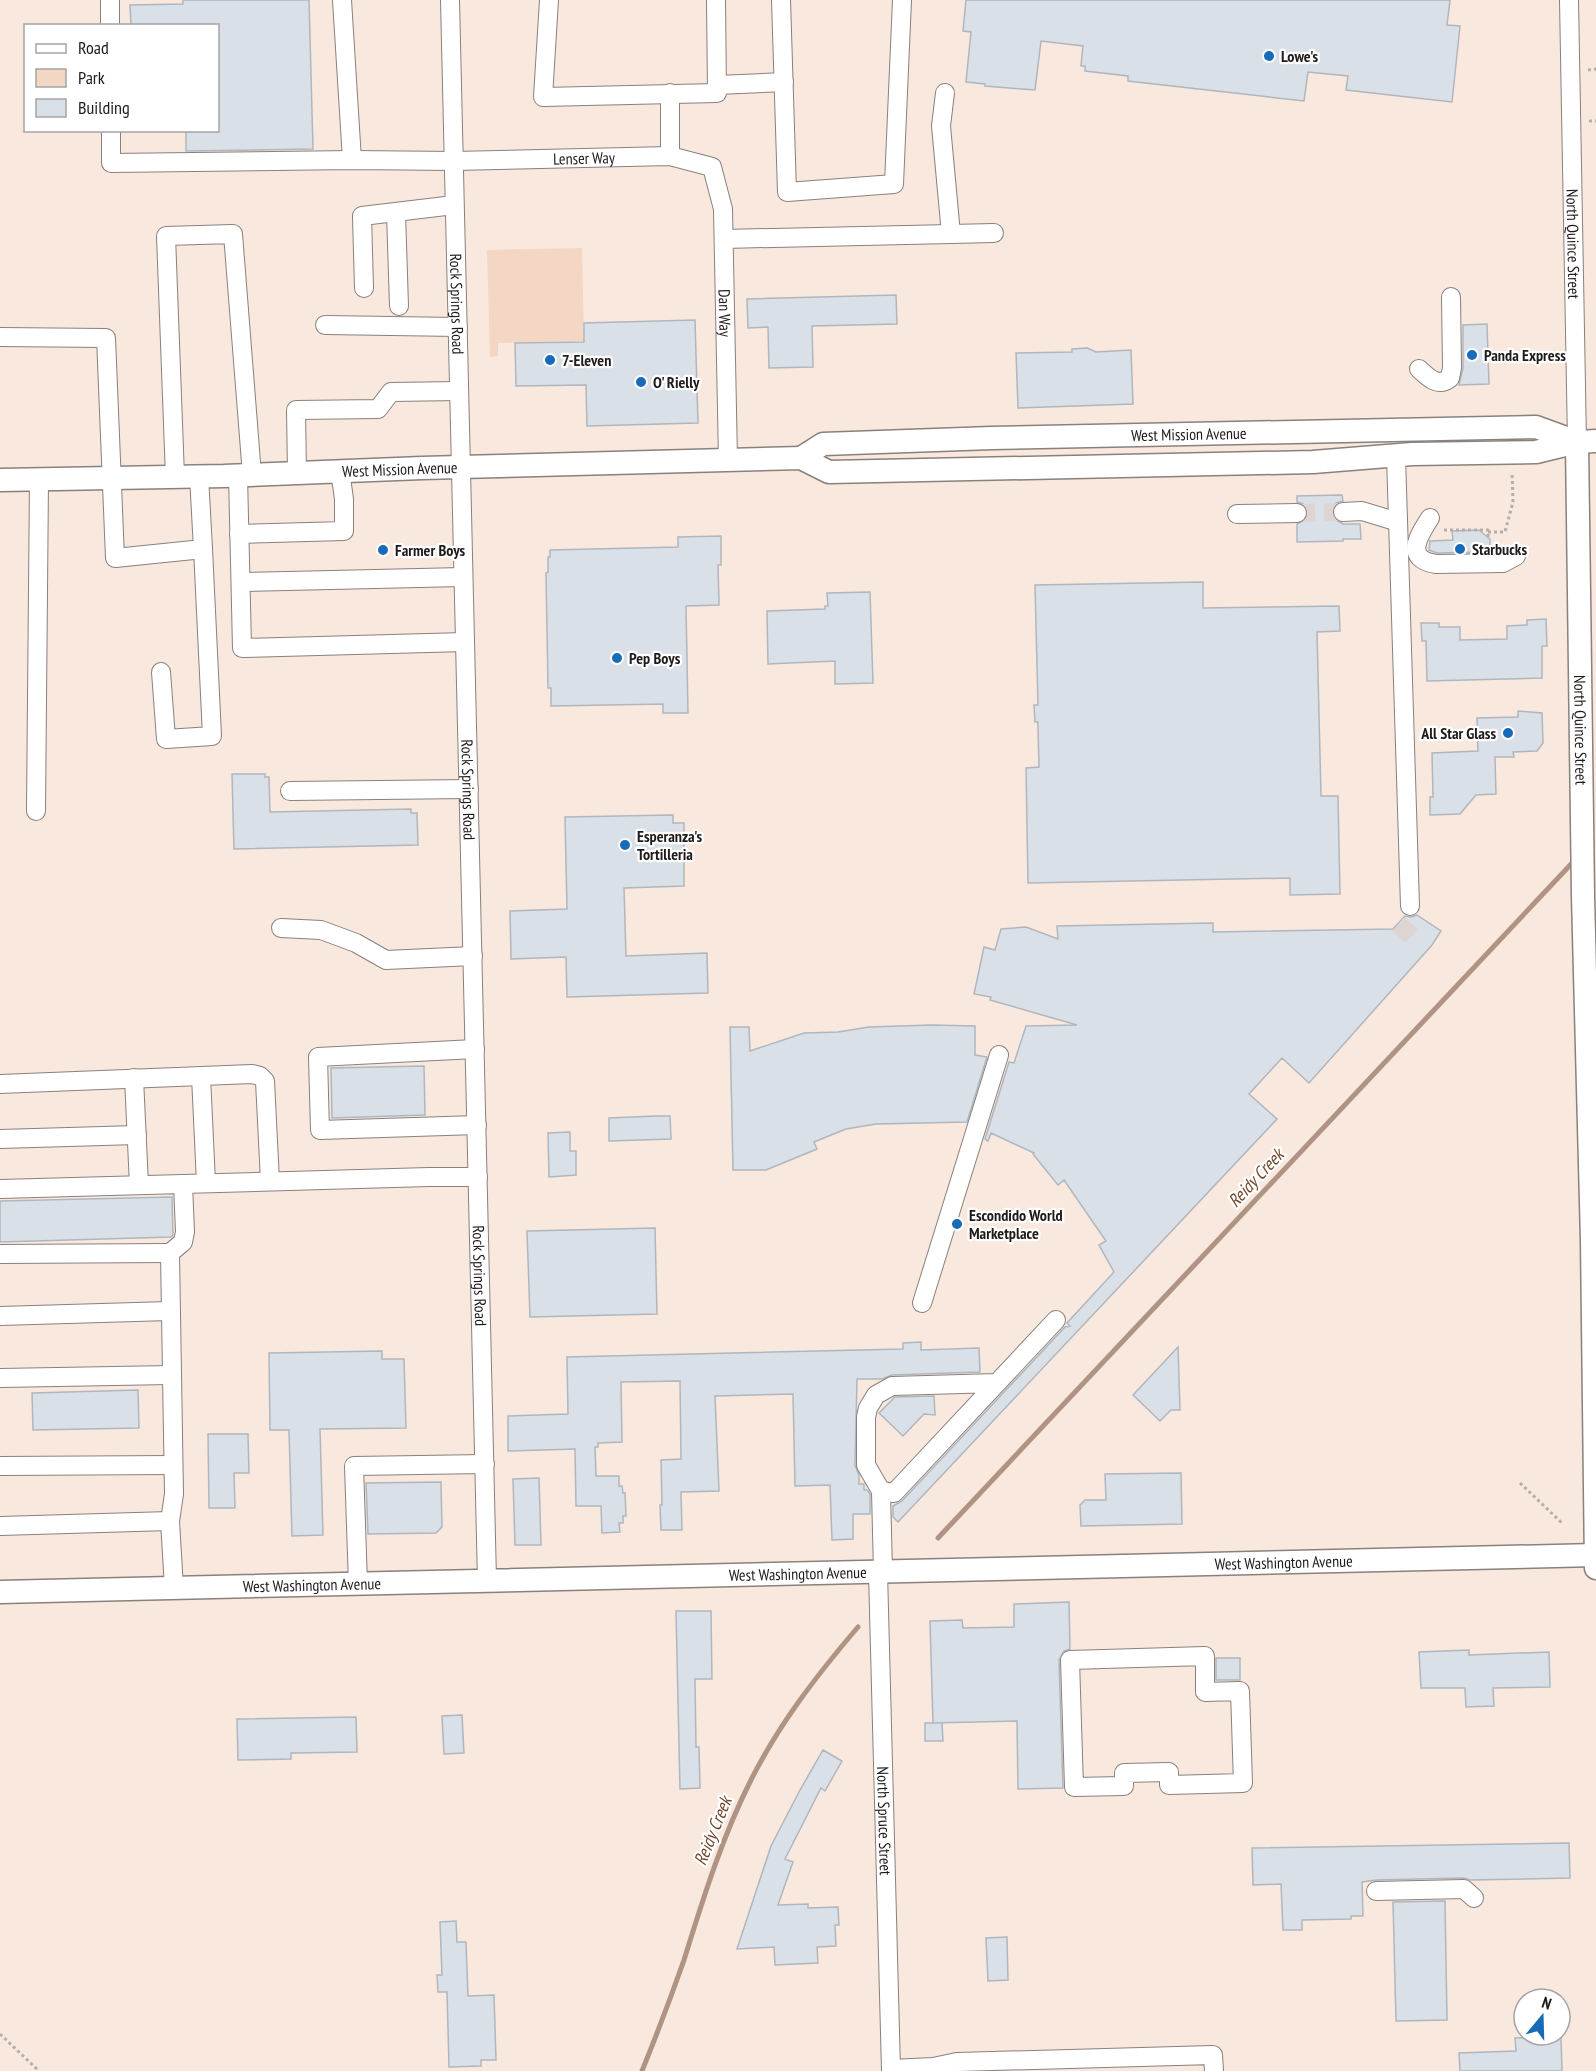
<svg xmlns="http://www.w3.org/2000/svg" width="1596" height="2071" font-family="'PT Sans Narrow',sans-serif">
  <style>
    .built { fill: #f8e8de; fill-rule: evenodd }
    .green { fill: #f3d6c3 }
    .lines { fill: none; stroke-linecap: round; stroke-linejoin: round }
    .stream { stroke: #af9483; stroke-width: 5 }
    .building { fill: #dae0e7; stroke: #b0b6bd; stroke-width: 1.5 }
    .minor-tunnel { stroke: #ddd5d1; stroke-width: 18; stroke-dasharray: 18 9; stroke-linecap: butt }
    .minor-casing { stroke: #89817c; stroke-width: 20 }
    .major-casing { stroke: #89817c; stroke-width: 25 }
    .path { stroke: #b5aeaa; stroke-width: 3; stroke-dasharray: 3 3; stroke-linecap: butt }
    .minor { stroke: #fff; stroke-width: 18 }
    .major { stroke: #fff; stroke-width: 22 }
    .poi-dot { fill: #176bb9; stroke: #fff; stroke-width: 2 }
    .labels { text-anchor: middle; stroke-width: 4.5; stroke-linejoin: round; paint-order: stroke }
    .poi-label { font-size: 16px; font-weight: bold; fill: #1f1b1a; stroke: #fff; text-anchor: start }
    .street-label { font-size: 16px; fill: #1f1b1a; stroke: #fff }
    .water-label { font-size: 18px; font-style: italic; fill: #72482c; stroke: #fff }
  </style>
  <rect width="100%" height="100%" fill="#fff6f1"/>
  <path class="built" d="M0 0H1596V2071H0ZM26 26H218V130H26ZM1524 1999H1560V2035H1524Z"/>
  <path class="green" d="M582 248 584 341 498 343V356L490 357 487 250Z"/>
  <g class="lines">
    <path class="stream" d="M938 1538 1574 861
      M642 2071C657 2034 671 1997 684 1960 703 1899 722 1837 751 1780 779 1724 817 1675 858 1627"/>
  </g>
  <path class="building" d="M183 0H309L313 149 186 151V130H218V26H131L130 5 183 4Z
    M966 0H1450L1447 25 1460 26 1452 102 1346 90 1348 76 1308 72 1304 101 1128 81V76L1085 71V66H1081L1083 46 1041 41 1035 90 985 86V84L966 82 971 32 963 31Z
    M896 295 897 324 812 326 813 367 769 368 768 327 748 328 747 299Z
    M695 320 698 423 587 426 586 385 516 386 515 343 584 342V323Z
    M1487 324 1489 384 1459 385 1463 368V325Z
    M1087 348 1096 352 1131 350 1133 404 1018 408 1016 353 1072 352V349Z
    M1342 495 1343 501 1336 503 1333 507V518L1343 524H1360L1361 539H1343V541L1297 542V524L1306 519 1308 512 1303 504 1297 502V496Z
    M1479 530 1490 539V552L1437 553 1429 550 1430 541 1453 540 1452 531Z
    M721 536V565H718L719 605 686 606 688 713H663V704L551 706V688H548L546 573 548 572V557H550V550L678 547V537Z
    M1203 582V608L1339 606 1340 631 1317 632 1321 796H1338L1340 894 1290 895V878L1028 883 1026 768 1039 767 1038 727V722H1035L1034 705H1038L1035 585Z
    M870 592 873 683 835 684V661L768 664 767 611 825 609V606H828L827 593Z
    M1546 619 1547 646H1542V678L1427 681 1426 641H1422L1421 623H1439V627H1460V640L1507 639V626L1527 625V620Z
    M1518 711 1542 713 1543 743 1537 751 1513 752 1514 757H1495L1496 794 1476 795 1460 814 1430 815V797H1433L1432 753 1478 751 1477 718 1518 717Z
    M232 774H265V777H269L270 812 411 809V813H417L418 845 234 849Z
    M673 815V823H684V886L624 888 626 956 707 953 708 993 567 997 566 957 511 959 510 911 567 909 565 817Z
    M1417 915 1441 931 1432 945 1309 1083 1282 1058 1249 1094 1277 1119 898 1522 893 1517V1506L902 1501 1065 1327 1070 1326 1067 1323 1114 1272 1099 1245 1106 1241 1064 1180 1058 1185 1033 1154 1034 1153 991 1133 988 1141 985 1139 1009 1062 1014 1063 1026 1026 1077 1025 990 1000 991 997 974 994 984 947 995 950 1001 929 1026 927 1058 939 1057 926 1213 923V932L1393 929 1405 916 1411 917Z
    M932 1025 975 1026V1055L987 1057 967 1122 876 1124 846 1129 814 1142 817 1149 766 1170H733L730 1027H749L750 1051 804 1033 838 1032 869 1027Z
    M424 1066 425 1115 332 1118 331 1068Z
    M656 1116H670L671 1139 609 1141V1118Z
    M570 1132V1151H576V1175L549 1177 548 1133Z
    M172 1197 173 1235 171 1237 0 1242V1201Z
    M655 1228 657 1314 530 1317 527 1231Z
    M921 1342V1350L979 1348 980 1372 892 1375 882 1379H857L855 1465 859 1475V1484H864V1490H867L870 1494V1514H853V1539L832 1540 830 1485 795 1486 793 1394 715 1396 719 1491 681 1492 682 1530H661L660 1505H662L661 1460 681 1459 680 1381 621 1382 622 1442 598 1443V1447H595L596 1476H619V1486H622L623 1493H625L626 1516H623V1523H619L620 1532 602 1533 601 1506H576L575 1449 508 1451V1416L568 1414 567 1357 903 1349V1343Z
    M1178 1347 1180 1410H1171L1160 1421 1133 1395Z
    M382 1351V1359H404L406 1428 320 1429 323 1535 292 1536 289 1430H270L269 1353Z
    M138 1390 139 1428 33 1430 32 1393Z
    M934 1396 935 1415 924 1414 903 1436 879 1413 895 1397Z
    M208 1434H248L249 1473H234L235 1508H209Z
    M1181 1473 1182 1524 1081 1526 1080 1505 1085 1500H1106L1105 1474Z
    M539 1478 541 1545H515L513 1479Z
    M441 1482 442 1527 436 1533 368 1534 366 1483Z
    M1069 1602 1070 1649 1064 1651 1059 1660 1063 1788 1018 1789 1017 1721 933 1723 930 1621 962 1620 963 1628 1014 1627V1604Z
    M676 1611H711L712 1679H695L696 1747H699L700 1788 680 1789Z
    M1469 1650V1655L1549 1652 1550 1687 1493 1688 1494 1706 1466 1707 1465 1688H1421L1419 1652Z
    M1216 1658H1240V1680H1216Z
    M462 1715 464 1753 444 1754 442 1716Z
    M356 1717 357 1752 291 1753V1759L238 1760 237 1719Z
    M925 1723H942L943 1741H925Z
    M823 1750 842 1761 825 1791 821 1788 785 1859 793 1862 778 1905 808 1904V1908L838 1907 839 1925H835L836 1946 817 1947 818 1963 775 1965 774 1947 737 1949 771 1846 800 1790Z
    M1569 1843 1570 1878 1470 1880 1464 1878 1376 1880 1362 1882 1363 1916H1351V1919L1302 1920V1930H1283L1281 1884 1253 1885 1252 1848Z
    M1445 1901 1447 2020 1396 2021 1393 1902Z
    M456 1921 457 1942H466L468 1996 494 1995 496 2060H481V2066L449 2067 447 1992H438L437 1975H442L440 1922Z
    M1007 1937 1008 1980 988 1981 986 1938Z
    M1561 2037 1562 2071H1460L1459 2053 1516 2051 1515 2038Z"/>
  <g class="lines">
    <path class="minor-tunnel" d="M1297 513 1343 512
      M1399 937 1416 917"/>
    <g class="minor-casing">
      <g id="minor">
        <path d="M110 0V26"/>
        <path d="M342 0 352 160"/>
        <path id="s1" d="M450 0 487 1581"/>
        <path d="M549 0 543 97 717 93 716 0"/>
        <path d="M781 0 787 192 894 184 902 0"/>
        <path id="s2" d="M1569 0 1577 442"/>
        <path d="M717 85 784 82"/>
        <path d="M670 93V156"/>
        <path d="M945 93 941 126 951 234 994 233"/>
        <path id="s3" d="M111 130V163L352 160 454 161 670 156 712 167 723 209 728 460"/>
        <path d="M396 213 399 306"/>
        <path d="M724 239 951 234"/>
        <path d="M364 288 362 216 454 205"/>
        <path d="M325 325 458 327"/>
        <path d="M0 337 106 338 115 558 203 549 199 476"/>
        <path d="M1419 369C1428 377 1438 388 1450 378L1452 368 1451 297"/>
        <path d="M1396 456 1410 906"/>
        <path d="M297 473 296 410 378 409 391 392 459 391"/>
        <path d="M238 475 242 648 465 642"/>
        <path d="M175 477 166 236 233 234 252 475"/>
        <path d="M1343 512 1362 511 1398 522"/>
        <path d="M1237 514 1297 513"/>
        <path d="M1430 518C1419 535 1403 559 1436 564L1503 563 1516 556"/>
        <path d="M239 534 344 531V499L340 471"/>
        <path d="M241 582 463 577"/>
        <path d="M161 672 166 739 212 736 203 549"/>
        <path d="M290 791 469 789"/>
        <path d="M36 811 39 480"/>
        <path d="M281 928 321 930 356 943 386 960 473 956"/>
        <path d="M475 1049 318 1057 320 1130 477 1125"/>
        <path d="M201 1076 206 1183"/>
        <path d="M134 1078 139 1185"/>
        <path d="M0 1084 252 1074 260 1076 265 1081 270 1181"/>
        <path d="M0 1139 137 1135"/>
        <path d="M183 1184 429 1177H478"/>
        <path d="M0 1189 183 1184 185 1232 183 1242 170 1253 174 1494 170 1521 174 1588"/>
        <path d="M0 1254 170 1253"/>
        <path d="M922 1303 999 1055"/>
        <path d="M0 1316 169 1311"/>
        <path d="M0 1378 171 1375"/>
        <path d="M997 1383 892 1386 876 1395 868 1408 866 1417V1465L881 1491 894 1493 1056 1320"/>
        <path d="M0 1466 173 1465"/>
        <path d="M881 1491 883 1572"/>
        <path d="M0 1526 170 1521"/>
        <path id="s4" d="M878 1572 891 2071"/>
        <path d="M358 1584 354 1466 485 1464"/>
        <path d="M1205 1656V1692L1240 1691 1243 1783 1169 1785V1772L1124 1773V1786L1074 1787 1070 1660Z"/>
        <path d="M1376 1891 1464 1889 1474 1898"/>
        <path d="M891 2069 933 2067 957 2062 1213 2055 1214 2071"/>
      </g>
    </g>
    <g class="major-casing">
      <g id="major">
        <path id="s5" d="M1577 442 1583 896 1592 1241 1596 1568"/>
        <path id="s6" d="M801 458 823 444 992 438 1536 427 1577 442"/>
        <path id="s7" d="M0 480 224 476 422 468 801 458 829 472 1313 462 1412 454 1536 452 1577 442 1596 441"/>
        <path id="s8" d="M0 1592 1596 1555"/>
      </g>
    </g>
    <path class="path" d="M1588 70 1596 69
      M1589 121H1596
      M1444 530H1488V538
      M1488 532H1505L1513 502 1512 472
      M1520 1483 1562 1523
      M0 2034 39 2071"/>
    <use href="#minor" class="minor"/>
    <use href="#major" class="major"/>
  </g>
  <g class="poi-dot">
    <circle cx="1269" cy="56" r="6"/>
    <circle cx="1472" cy="355" r="6"/>
    <circle cx="550" cy="360" r="6"/>
    <circle cx="641" cy="382" r="6"/>
    <circle cx="1460" cy="549" r="6"/>
    <circle cx="383" cy="550" r="6"/>
    <circle cx="617" cy="658" r="6"/>
    <circle cx="1508" cy="733" r="6"/>
    <circle cx="625" cy="845" r="6"/>
    <circle cx="957" cy="1224" r="6"/>
  </g>
  <g class="labels">
    <g class="poi-label">
      <text x="1281" y="62">Lowe's</text>
      <text x="1484" y="361">Panda Express</text>
      <text x="562" y="366">7-Eleven</text>
      <text x="653" y="388">O' Rielly</text>
      <text x="1472" y="555">Starbucks</text>
      <text x="395" y="556">Farmer Boys</text>
      <text x="629" y="664">Pep Boys</text>
      <text x="1496" y="739" text-anchor="end">All Star Glass</text>
      <text x="637" y="842">Esperanza's<tspan x="637" dy="18">Tortilleria</tspan></text>
      <text x="969" y="1221">Escondido World<tspan x="969" dy="18">Marketplace</tspan></text>
    </g>
    <g class="street-label">
      <text dy="6" stroke="none"><textPath href="#s3" startOffset="506">Lenser Way</textPath></text>
      <text dy="6" stroke="none"><textPath href="#s2" startOffset="244">North Quince Street</textPath></text>
      <text dy="6" stroke="none"><textPath href="#s1" startOffset="304">Rock Springs Road</textPath></text>
      <text dy="6" stroke="none"><textPath href="#s3" startOffset="783">Dan Way</textPath></text>
      <text dy="6" stroke="none"><textPath href="#s6" startOffset="392">West Mission Avenue</textPath></text>
      <text dy="6" stroke="none"><textPath href="#s7" startOffset="400">West Mission Avenue</textPath></text>
      <text dy="6" stroke="none"><textPath href="#s5" startOffset="288">North Quince Street</textPath></text>
      <text dy="6" stroke="none"><textPath href="#s1" startOffset="790">Rock Springs Road</textPath></text>
      <text dy="6" stroke="none"><textPath href="#s1" startOffset="1276">Rock Springs Road</textPath></text>
      <text dy="6" stroke="none"><textPath href="#s8" startOffset="1284">West Washington Avenue</textPath></text>
      <text dy="6" stroke="none"><textPath href="#s8" startOffset="798">West Washington Avenue</textPath></text>
      <text dy="6" stroke="none"><textPath href="#s8" startOffset="312">West Washington Avenue</textPath></text>
      <text dy="6" stroke="none"><textPath href="#s4" startOffset="249">North Spruce Street</textPath></text>
    </g>
    <g class="water-label">
      <text transform="translate(1256 1178) rotate(-47)" y="6">Reidy Creek</text>
      <text transform="translate(713 1831) rotate(-68)" y="6">Reidy Creek</text>
    </g>
  </g>
  <rect x="24" y="24" width="195" height="108" fill="#ffffff" stroke="#a5a4a3" stroke-width="1.5"/>
  <rect x="36" y="44" width="30" height="9" fill="#ffffff" stroke="#a5a4a3" stroke-width="1.5"/>
  <text x="78" y="54" font-size="18" fill="#1f1b1a">Road</text>
  <rect x="36" y="69" width="30" height="18" fill="#f3d6c3" stroke="#a5a4a3" stroke-width="1.5"/>
  <text x="78" y="84" font-size="18" fill="#1f1b1a">Park</text>
  <rect x="36" y="99" width="30" height="18" fill="#dae0e7" stroke="#a5a4a3" stroke-width="1.5"/>
  <text x="78" y="114" font-size="18" fill="#1f1b1a">Building</text>
  <g transform="translate(1542 2017) rotate(19)"><circle r="28" fill="#ffffff" stroke="#a5a4a3" stroke-width="1.5"/>
  <path d="M0-4.5L10 22L0 15L-10 22Z" fill="#176bb9"/>
  <text y="-9" font-size="16" font-weight="bold" text-anchor="middle" fill="#1f1b1a">N</text>
  </g>
</svg>
